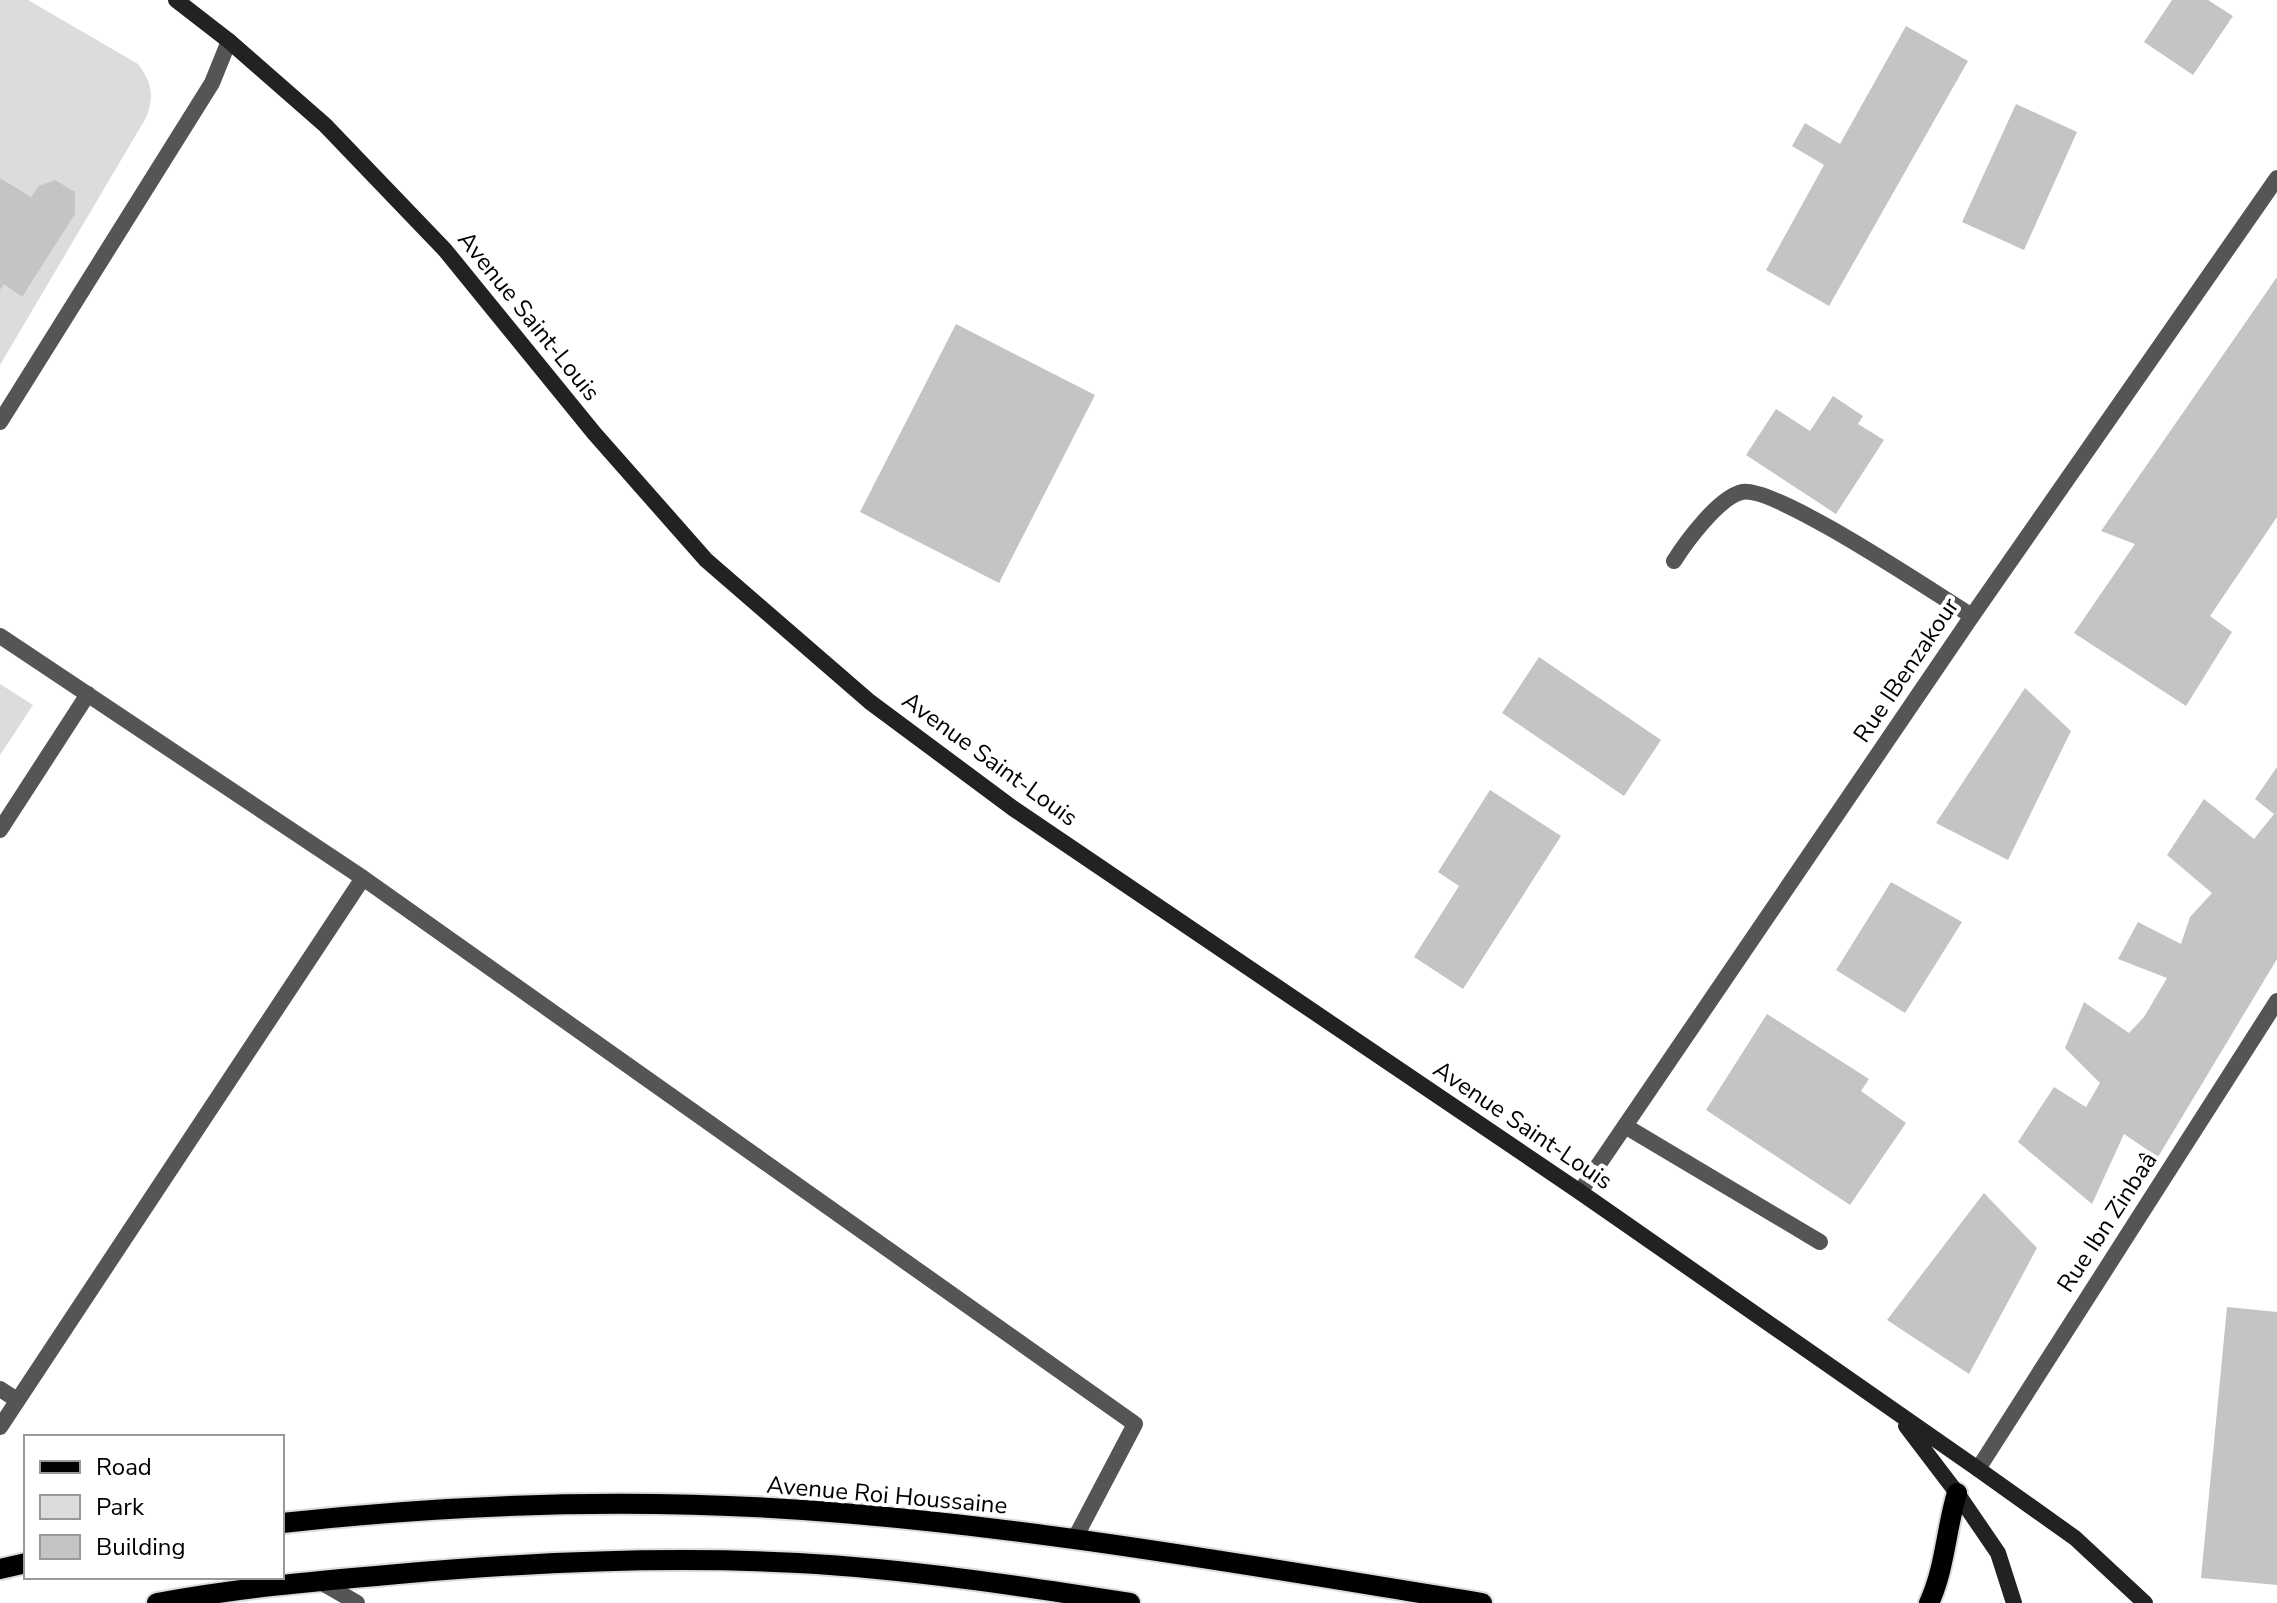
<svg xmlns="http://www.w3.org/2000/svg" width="2277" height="1603" font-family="'Nunito Sans',sans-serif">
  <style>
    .green { fill: #dcdcdc }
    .building { fill: #c4c4c4 }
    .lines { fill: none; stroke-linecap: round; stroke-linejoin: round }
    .primary-casing { stroke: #dbdbdb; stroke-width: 24 }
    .service { stroke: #555; stroke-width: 16 }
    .minor { stroke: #555; stroke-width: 16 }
    .secondary { stroke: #222; stroke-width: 16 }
    .primary { stroke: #000; stroke-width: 20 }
    .labels { text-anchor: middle; stroke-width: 8; stroke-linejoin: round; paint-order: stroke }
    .street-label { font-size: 24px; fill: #000; stroke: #fff }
  </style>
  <rect width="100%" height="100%" fill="#fff"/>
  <path class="green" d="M0 0H28L138 64C152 83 154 94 147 116L0 365Z
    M0 684 33 705 0 755Z"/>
  <path class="building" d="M2172 0H2208L2233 16 2193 75 2144 42Z
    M1906 26 1968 61 1829 306 1766 270 1824 165 1792 146 1805 123 1840 144Z
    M2016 104 2077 132 2024 250 1962 222Z
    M0 178 31 197 39 186 55 180 75 192V214L22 297 4 284 0 290Z
    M2277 277V517L2210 616 2232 632 2186 706 2074 633 2135 544 2101 531Z
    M956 324 1095 395 999 583 860 512Z
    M1833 396 1863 416 1858 424 1884 440 1836 514 1746 455 1776 409 1810 431Z
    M1539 657 1661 740 1624 796 1502 713Z
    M2025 688 2071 731 2008 860 1936 823Z
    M2277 767V959L2158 1157 2124 1134 2092 1204 2018 1142 2054 1087 2086 1107 2100 1083 2065 1048 2084 1002 2129 1033 2144 1017 2167 978 2118 959 2138 922 2181 944 2190 917 2212 893 2167 855 2204 799 2254 839 2274 814 2255 799Z
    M1490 790 1561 836 1463 989 1414 957 1459 886 1438 872Z
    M1891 882 1962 922 1905 1013 1836 970Z
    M1767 1014 1869 1079 1861 1091 1906 1123 1850 1205 1706 1110Z
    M1984 1193 2037 1248 1969 1374 1887 1320Z
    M2227 1307 2277 1312V1585L2201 1578Z"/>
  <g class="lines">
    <g class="primary-casing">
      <path id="primary" d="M282 1523C454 1504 630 1498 803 1510 1031 1526 1257 1567 1482 1603
        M0 1569 26 1563
        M157 1603C237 1588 318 1581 398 1574 531 1562 665 1556 798 1563 909 1569 1020 1586 1130 1603
        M1929 1603C1945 1569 1946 1529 1957 1493"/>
    </g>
    <path class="service" d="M1674 561C1686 542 1719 497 1742 492 1775 485 1936 594 1972 616
      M1625 1126 1820 1242"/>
    <path class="minor" d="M0 422 212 83 229 41
      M0 636 363 878 1135 1424 1074 1540
      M0 830 88 694
      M1580 1192 1972 616 2277 178
      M0 1389 17 1400
      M0 1427 363 878
      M1978 1469 2277 1001
      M319 1581 357 1603"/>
    <path class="secondary" d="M176 0 229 41 325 125 445 250 594 433 706 560 870 702 1014 809 1580 1192 1978 1469 2075 1538 2145 1603
      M1906 1426 1957 1493 1998 1553 2014 1603"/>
    <use href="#primary" class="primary"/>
  </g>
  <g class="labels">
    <g class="street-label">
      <text transform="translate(529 316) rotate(51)" y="8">Avenue Saint-Louis</text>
      <text transform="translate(1906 670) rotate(-56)" y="8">Rue IBenzakour</text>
      <text transform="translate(990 759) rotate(36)" y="8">Avenue Saint-Louis</text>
      <text transform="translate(1523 1125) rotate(34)" y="8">Avenue Saint-Louis</text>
      <text transform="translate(2107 1222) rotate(-57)" y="8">Rue Ibn Zinbaâ</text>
      <text transform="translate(887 1495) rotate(5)" y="8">Avenue Roi Houssaine</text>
    </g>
  </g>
  <rect x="24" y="1435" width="260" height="144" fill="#ffffff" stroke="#999999" stroke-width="2"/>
  <rect x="40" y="1461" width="40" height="12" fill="#000000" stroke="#999999" stroke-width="2"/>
  <text x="96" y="1475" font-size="24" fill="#000000">Road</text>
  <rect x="40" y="1495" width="40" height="24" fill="#dcdcdc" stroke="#999999" stroke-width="2"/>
  <text x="96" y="1515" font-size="24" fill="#000000">Park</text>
  <rect x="40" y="1535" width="40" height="24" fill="#c4c4c4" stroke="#999999" stroke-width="2"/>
  <text x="96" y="1555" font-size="24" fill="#000000">Building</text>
</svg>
